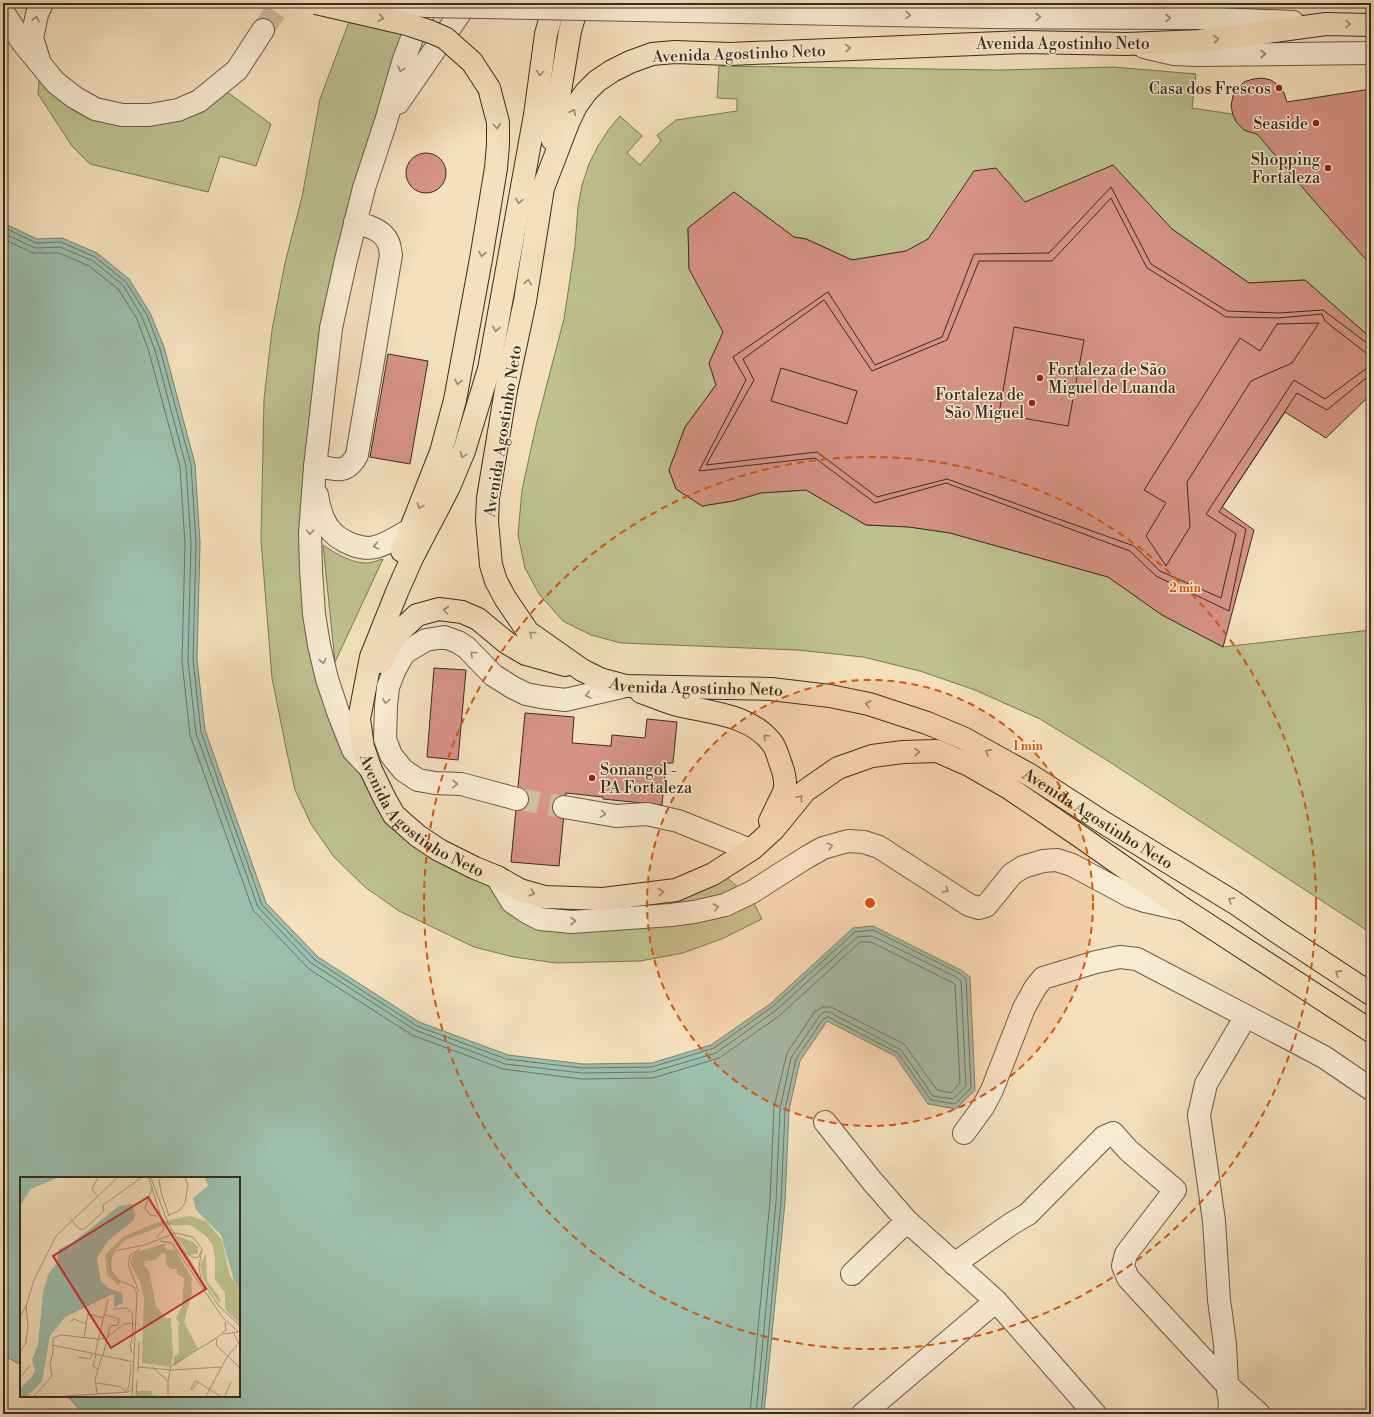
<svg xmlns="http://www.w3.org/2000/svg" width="1374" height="1417" font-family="'Libre Bodoni',serif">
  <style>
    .green { fill: #bdc28f; stroke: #7a7758 }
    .water { fill: #9cbeac; stroke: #748475 }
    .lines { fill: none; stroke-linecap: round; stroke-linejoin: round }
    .shore { stroke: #6a7567; stroke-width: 1 }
    .building { fill: #d69386; stroke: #382c22 }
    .minor-tunnel { stroke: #cebc9d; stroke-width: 22; stroke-dasharray: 22 11; stroke-linecap: butt }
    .minor-casing { stroke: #675948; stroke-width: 24 }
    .major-casing { stroke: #382c22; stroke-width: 24 }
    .minor { stroke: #f8ebd3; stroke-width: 22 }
    .major { stroke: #f4e0bc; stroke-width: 22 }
    .minor-bridge-casing { stroke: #675948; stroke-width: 24; stroke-linecap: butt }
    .major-bridge-casing { stroke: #382c22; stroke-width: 24; stroke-linecap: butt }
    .minor-bridge { stroke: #f8ebd3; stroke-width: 22 }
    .major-bridge { stroke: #f4e0bc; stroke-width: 22 }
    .oneway { stroke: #988c7a }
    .oneway2 { stroke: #96866f }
    .ring { fill: none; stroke: #d6540e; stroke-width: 2; stroke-dasharray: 7 5 }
    .poi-dot { fill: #8f2418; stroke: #f8ebd3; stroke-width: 1.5 }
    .labels { text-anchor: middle; stroke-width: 3; stroke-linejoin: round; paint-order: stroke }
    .street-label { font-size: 16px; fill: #382c22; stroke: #f8ebd3 }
    .poi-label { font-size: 16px; fill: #382c22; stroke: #f8ebd3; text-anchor: end }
    .inset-road { fill: none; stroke: #a9987e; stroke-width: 1 }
    .view { fill: #d62828; fill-opacity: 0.15; stroke: #d62828; stroke-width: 2 }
    .inset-edge { fill: none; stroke: #382c22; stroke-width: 2 }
    .centre { fill: #d6540e; stroke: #f8ebd3; stroke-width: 2 }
    .ring-label { font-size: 12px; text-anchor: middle; font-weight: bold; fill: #d6540e; stroke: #f8ebd3; stroke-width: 3; stroke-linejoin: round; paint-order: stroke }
  </style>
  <rect width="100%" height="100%" fill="#f4e0bc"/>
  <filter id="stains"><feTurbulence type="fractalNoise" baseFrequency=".005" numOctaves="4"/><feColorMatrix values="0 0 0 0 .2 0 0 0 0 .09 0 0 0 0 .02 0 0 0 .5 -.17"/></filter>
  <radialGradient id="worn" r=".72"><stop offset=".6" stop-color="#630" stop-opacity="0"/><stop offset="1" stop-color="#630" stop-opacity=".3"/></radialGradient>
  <path class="green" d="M356 3H410L364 188 315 467 327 680 405 826 497 877 603 899 719 871 752 899 762 919 724 938 683 953 640 961 556 963 514 957 474 947 399 911 365 887 334 857 311 824 295 790 287 753 272 678 261 540 264 399 272 330 285 263 302 197 320 99Z
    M40 63 74 97 149 115 219 86 271 124 256 166 220 156 208 192 90 164 72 146 38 94Z
    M719 66 1001 70 1113 67 1196 74 1192 108 1252 117 1371 217V338L1305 280 1249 283 1172 229 1025 202 928 239 906 251 852 260 807 239 794 237 734 192 688 228 689 269 718 306 724 338 709 363 716 385 685 427 669 470 676 489 702 506 733 501 761 493 806 490 866 525 909 527 950 533 1108 577 1162 615 1223 647 1371 630V933L1102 757 1040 719 975 690 920 671 863 657 797 650 621 643 591 635 563 621 539 594 525 568 518 535 522 490 536 426 564 319 575 246 578 207 582 185 589 164 598 146 609 129 620 116 642 136 627 153 640 165 661 141 657 135 676 120 737 111V99L717 98Z
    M323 545C336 554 351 563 367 563 372 563 378 560 383 559L335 662Z"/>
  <path class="water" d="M3 223 37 239 62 238 97 253 129 279 150 313 164 347 195 464 200 543 197 660 205 730 266 903 318 957 419 1022 508 1055 583 1064 652 1063 711 1045 770 1004 853 928 873 926 961 970 970 977 975 1090 956 1109 928 1104 895 1056 827 1021 800 1061 789 1110 785 1202 764 1414H84L67 1396H239V1178H21V1365L3 1355Z"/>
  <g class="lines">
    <path class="shore" d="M3 227 36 243 61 242 95 257 126 282 147 315 160 349 191 465 196 543 193 660 201 732 262 905 315 960 417 1026 506 1059 582 1068 652 1067 714 1048 772 1007 855 932 873 930 959 973 966 979 971 1088 955 1104 931 1100 898 1053 828 1017 823 1019 796 1059 785 1110 781 1202 761 1414
      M3 233 35 248 60 247 93 261 123 285 142 317 155 350 186 466 191 543 188 661 196 733 258 907 311 963 415 1030 505 1064 582 1073 652 1072 716 1053 775 1011 857 937 872 936 956 977 961 981 966 1086 953 1099 933 1096 901 1050 829 1012H824L820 1015 791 1058 780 1109 776 1202 756 1414
      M3 239 33 253H59L89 266 118 289 137 319 149 352 180 467 185 544 182 661 190 735 253 910 309 969 412 1035 503 1069 581 1079 653 1078 719 1058 779 1016 860 942H871L955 984 960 1083 951 1093 937 1090 904 1044 831 1007H823L815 1011 787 1053 774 1107 770 1201 750 1414"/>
  </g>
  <path class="building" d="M1262 78 1271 80 1279 86 1284 93 1287 102 1371 89V265L1315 202 1257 134 1253 133 1244 130 1237 123 1233 115 1231 106 1233 96 1238 88 1244 82 1253 79Z
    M406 173a20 20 0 1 1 40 0a20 20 0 1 1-40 0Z
    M1113 165 1172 229 1249 283 1305 280 1371 338V394L1326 438 1285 412 1222 507 1254 530 1223 647 1162 615 1108 577 950 533 909 527 866 525 806 490 761 493 733 501 702 506 676 489 669 470 685 427 716 385 709 363 723 332 689 269 688 228 734 192 794 237 806 239 852 260 906 251 928 239 974 171 996 168 1025 202Z
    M1111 187 1151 264 1227 311 1279 313 1323 310 1371 346V357L1325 321 1322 314 1278 318 1226 317 1147 268 1111 198 1052 261H979L947 340 872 371 824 300 743 359 754 380 706 465 817 452 877 497 947 479 1134 546 1160 571 1221 598 1236 534 1206 514 1294 380 1325 399 1371 365V374L1327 410 1297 393 1219 512 1246 529 1229 611 1156 576 1130 551 946 483 875 503 815 458 699 471 746 380 733 357 828 292 875 365 942 337 974 254 1049 253Z
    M1319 323 1292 363 1251 381 1187 482 1190 527 1166 566 1146 536 1166 503 1144 490 1240 338 1260 351 1277 324Z
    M1014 327 1084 340 1068 426 999 414Z
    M388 354 428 361 410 464 370 457Z
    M781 368 857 391 847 424 771 401Z
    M434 668 466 670 458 760 427 757Z
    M525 713 574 717 572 743 611 746 612 735 645 738 647 719 677 722 673 763H666L662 805 603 799V797L566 793 559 866 511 862Z
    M3 1406 7 1414H3Z"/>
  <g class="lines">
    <path class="minor-tunnel" d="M263 30 281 3
      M517 799 564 807"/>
    <g class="minor-casing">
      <path id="minor" d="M687 11 989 17 1194 18 1293 22
        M3 12 23 43 55 82 74 97 95 109 122 115H149L178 110 199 101 237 70 263 30
        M1144 47 1174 54 1197 55 1371 53
        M39 60 32 38 37 14 42 3
        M398 103 467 3
        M315 465C334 469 346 476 357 455L391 255C390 251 390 245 388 242 382 229 367 226 355 222
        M317 495C321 521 329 536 353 545 359 547 368 549 375 547 388 544 399 536 411 529
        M370 768 353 750 338 712 327 679 319 645 314 614 311 570 310 533 315 467 331 328 346 260 364 188 386 121 404 59 414 33 428 3
        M517 799 461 784 435 783 418 780 403 770 391 755 385 739 386 706 388 687 395 669 404 653 426 640 444 637 458 642 467 648 493 675 512 687 526 694 541 697 565 700 626 686
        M564 807 616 816 647 814 678 821 750 850
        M497 877 512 902 525 911 540 919 572 922 671 915 694 912 725 905 752 892 807 857 823 848 848 841 864 842 879 847 969 905 979 908 986 906 1012 874 1023 867 1043 861 1057 860 1072 865 1130 896 1145 901 1185 910
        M825 1122 872 1181 907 1221 996 1301 1095 1414
        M964 1133 983 1107 992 1090 1024 1008 1035 988 1043 978 1096 962 1120 957 1137 959 1324 1057 1371 1089
        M954 1264 1011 1224 1028 1214 1104 1137 1113 1133 1128 1150 1175 1190 1126 1254 1123 1266 1128 1278 1227 1385 1259 1414
        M852 1274 907 1221
        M863 1414 996 1301
        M1229 1414 1230 1402 1227 1385 1225 1344 1219 1300 1214 1221 1199 1115 1206 1084 1246 1016"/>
    </g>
    <g class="major-casing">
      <g id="major">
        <path id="s1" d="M555 3 546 34 535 115 489 369 464 451 449 487 412 558 397 592 371 657 359 719 363 747 370 768 385 799 394 815 418 836 439 850 475 868 497 877 520 890 545 897 603 899 676 890 713 874 752 849 774 829 805 791 838 768 872 756 903 752 937 751 969 765 1009 788 1081 837 1185 910 1371 1031"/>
        <path id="s2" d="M1371 25 1326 24 1200 41 1127 44 1024 42 730 54 675 52 652 54 630 62 612 71 597 81 586 92 576 106 568 123 543 188 525 301 506 390 488 498 487 521 491 565 496 581 505 598 528 632 582 670 600 679 626 686 771 689 830 696 869 704 927 723 963 738 1030 775 1106 824 1235 903 1277 932 1371 994"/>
        <path d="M552 139 570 31 578 3"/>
        <path d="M402 551 441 452 455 400 481 259 496 168 498 145V122L489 88"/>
        <path d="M381 662 392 642 401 630 417 615 439 609 462 612 478 619 507 643 526 654 565 665"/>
        <path d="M641 692C653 696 666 702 678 705 710 713 750 714 772 743 776 748 778 756 780 762 784 772 787 782 784 792L770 821"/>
      </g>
    </g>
    <use href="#minor" class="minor"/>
    <use href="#major" class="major"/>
    <g class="minor-bridge-casing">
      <path id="minor-bridge" d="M385 3 425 6 687 11"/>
    </g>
    <g class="major-bridge-casing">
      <path id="major-bridge" d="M316 3 407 24 431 32 445 38 472 62 489 88"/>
    </g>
    <use href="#minor-bridge" class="minor-bridge"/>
    <use href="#major-bridge" class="major-bridge"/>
  </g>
  <defs><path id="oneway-chevron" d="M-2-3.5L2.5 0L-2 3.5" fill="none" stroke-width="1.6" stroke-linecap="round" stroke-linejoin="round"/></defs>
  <g class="oneway">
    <use href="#oneway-chevron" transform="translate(908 15) rotate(1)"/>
    <use href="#oneway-chevron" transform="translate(1038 17)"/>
    <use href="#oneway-chevron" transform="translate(1168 18)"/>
    <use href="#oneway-chevron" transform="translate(36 19) rotate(-78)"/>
    <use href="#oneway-chevron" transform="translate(1263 54)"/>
    <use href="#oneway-chevron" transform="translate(401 69) rotate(106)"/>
    <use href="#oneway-chevron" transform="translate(310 532) rotate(92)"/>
    <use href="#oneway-chevron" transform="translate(376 546) rotate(168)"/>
    <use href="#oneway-chevron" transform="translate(473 654) rotate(-137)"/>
    <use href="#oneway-chevron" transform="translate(323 661) rotate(77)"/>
    <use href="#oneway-chevron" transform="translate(588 695) rotate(167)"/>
    <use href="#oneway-chevron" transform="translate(386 701) rotate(97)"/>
    <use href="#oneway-chevron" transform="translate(455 784) rotate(3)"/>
    <use href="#oneway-chevron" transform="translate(603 814) rotate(9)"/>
    <use href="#oneway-chevron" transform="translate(830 846) rotate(-16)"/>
    <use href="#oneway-chevron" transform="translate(946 890) rotate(32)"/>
    <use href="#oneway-chevron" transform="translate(716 907) rotate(-13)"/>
    <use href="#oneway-chevron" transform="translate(573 921)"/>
  </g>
  <g class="oneway2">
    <use href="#oneway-chevron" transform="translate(381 18) rotate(13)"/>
    <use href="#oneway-chevron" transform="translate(1348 24) rotate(1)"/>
    <use href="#oneway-chevron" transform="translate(1216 39) rotate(-8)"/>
    <use href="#oneway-chevron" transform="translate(848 48) rotate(-2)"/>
    <use href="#oneway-chevron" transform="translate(540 73) rotate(98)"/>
    <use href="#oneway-chevron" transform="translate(573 112) rotate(-64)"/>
    <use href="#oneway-chevron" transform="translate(497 126) rotate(86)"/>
    <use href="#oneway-chevron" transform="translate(519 201) rotate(100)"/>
    <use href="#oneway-chevron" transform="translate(482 254) rotate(100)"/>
    <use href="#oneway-chevron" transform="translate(528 282) rotate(-81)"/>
    <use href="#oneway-chevron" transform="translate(496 329) rotate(100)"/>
    <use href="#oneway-chevron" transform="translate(458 382) rotate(100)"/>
    <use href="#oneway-chevron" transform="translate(463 455) rotate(111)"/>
    <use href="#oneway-chevron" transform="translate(420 506) rotate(111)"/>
    <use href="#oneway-chevron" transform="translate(446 610) rotate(-173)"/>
    <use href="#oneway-chevron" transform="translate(532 634) rotate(-141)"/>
    <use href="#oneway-chevron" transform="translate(868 704) rotate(-166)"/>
    <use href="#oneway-chevron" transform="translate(766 737) rotate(-135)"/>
    <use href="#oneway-chevron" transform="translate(917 752) rotate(-1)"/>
    <use href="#oneway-chevron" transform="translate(988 752) rotate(-151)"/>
    <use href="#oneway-chevron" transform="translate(800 798) rotate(-50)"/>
    <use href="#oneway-chevron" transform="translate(661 892) rotate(-7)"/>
    <use href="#oneway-chevron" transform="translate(532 893) rotate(18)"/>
    <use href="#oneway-chevron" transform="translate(1231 900) rotate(-148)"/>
    <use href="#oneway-chevron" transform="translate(1338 973) rotate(-147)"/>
  </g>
  <circle cx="870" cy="903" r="223" fill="#d6540e" fill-opacity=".12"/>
  <g class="ring">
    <circle cx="870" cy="903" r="223"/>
    <circle cx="870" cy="903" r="446"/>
  </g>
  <g class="poi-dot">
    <circle cx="1279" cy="88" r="4"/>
    <circle cx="1316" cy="123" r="4"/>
    <circle cx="1328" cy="168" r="4"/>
    <circle cx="1040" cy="378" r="4"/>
    <circle cx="1032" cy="403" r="4"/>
    <circle cx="592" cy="778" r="4"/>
  </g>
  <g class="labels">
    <g class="street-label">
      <text x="1063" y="49">Avenida Agostinho Neto</text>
      <text transform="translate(739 53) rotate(-2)" y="6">Avenida Agostinho Neto</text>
      <text transform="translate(502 431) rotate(-81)" y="6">Avenida Agostinho Neto</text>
      <text dy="6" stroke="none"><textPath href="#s2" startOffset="1546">Avenida Agostinho Neto</textPath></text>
      <text dy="6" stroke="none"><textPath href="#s1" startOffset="870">Avenida Agostinho Neto</textPath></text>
      <text dy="6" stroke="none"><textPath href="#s2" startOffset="1977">Avenida Agostinho Neto</textPath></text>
    </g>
    <g class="poi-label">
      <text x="1271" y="94">Casa dos Frescos</text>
      <text x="1308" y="129">Seaside</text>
      <text x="1320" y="165">Shopping<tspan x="1320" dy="18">Fortaleza</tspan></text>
      <text x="1048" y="375" text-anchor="start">Fortaleza de São<tspan x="1048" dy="18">Miguel de Luanda</tspan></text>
      <text x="1024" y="400">Fortaleza de<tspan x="1024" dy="18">São Miguel</tspan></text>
      <text x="600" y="775" text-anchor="start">Sonangol -<tspan x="600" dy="18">PA Fortaleza</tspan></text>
    </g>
  </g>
  <g transform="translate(20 1177)">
    <rect width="220" height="220" fill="#f4e0bc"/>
    <path d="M170 39 186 44 202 63 210 99 220 113V147L205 132V116L195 102V80L192 67 186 59 170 48H145L105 63 93 75 90 92 100 105 99 109 87 98 85 78 103 60 135 46ZM157 59 173 65 178 70V77L169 78ZM146 66 144 70 152 74 154 71 173 103 171 104 172 115 164 145 178 172 154 189V180L159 176 158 148 160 147 156 141 162 129 164 101 157 97V92H151L146 88V77L142 76 136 83 125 84 124 88 129 94 136 129 146 141H151L153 180 150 190 122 186 124 120 120 105 110 86 112 79 117 75ZM186 76 187 104 199 120 200 127 183 102 180 88ZM117 214H131L132 218 137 219H116Z" fill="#bdc28f"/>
    <path d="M0 1H37L11 12 0 29ZM185 1H220V112L214 104 201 58 176 33 173 21 188 9ZM112 27 115 37 114 43 88 64 77 81 81 104 88 111 102 116 103 126 94 130V118H91L45 140 30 159 22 204 8 219H0V211L11 201 15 194 12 183 18 168 23 116 28 98 37 86 39 72 52 66 99 29Z" fill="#9cbeac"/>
    <path class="inset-road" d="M129 1 140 37M131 1 148 46 179 99M141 1 139 3 141 15 149 39M132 11 125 31 130 38 137 39M77 19 72 12 78 1M147 39 160 33 165 26 168 8 165 1M51 42 59 52H64L84 34 83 28 121 1M144 46 166 82M136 61 144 52 140 37M140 64 152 66 203 141 220 156M165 75 174 81 179 80 181 74M119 115 108 87 110 78 120 72M93 132 106 131 112 136 113 157 110 169 112 176M0 140 6 129 14 103 36 59 97 1M50 145 54 142 66 147M213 155 219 167M203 157 218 155M64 160 68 137 83 141M198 160 206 153 205 145M197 162 196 168 220 191M76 163 86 161 104 147 112 146M32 168 114 185M0 176 6 165 8 150 6 129M75 177 88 122M76 177 73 189 78 192M83 179 90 149 98 148 99 142 83 137M58 180 70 182 72 177M118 190 152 193 201 190M132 190 148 204M118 195 119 165M0 201 10 188M175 204 178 205 172 213 171 212ZM178 205 200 219M76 206 98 209 105 213M105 215 109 209 111 187M77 216 75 203 82 179M14 219 32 199 30 187 33 175V161L41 158 77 162M45 219 108 215 112 213M112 219 117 117 114 110 100 104 91 94 90 82 95 74 124 68 156 56 173 60 182 72 179 90 181 102 198 128 220 149M116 219 117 203M148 219V204L151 189 198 160M186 219 207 180 217 168M205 219 211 205"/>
    <path class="view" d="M128 20 186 112 91 171 33 79Z"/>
    <rect width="220" height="220" class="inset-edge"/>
  </g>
  <circle cx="870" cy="903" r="6" class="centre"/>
  <g class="ring-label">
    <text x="1185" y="592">2 min</text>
    <text x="1028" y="750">1 min</text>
  </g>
  <rect width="1374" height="1417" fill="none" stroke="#f4e0bc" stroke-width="16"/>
  <rect x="4" y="4" width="1366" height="1409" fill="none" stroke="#382c22" stroke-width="2"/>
  <rect x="8" y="8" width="1358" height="1401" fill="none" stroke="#382c22"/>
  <rect width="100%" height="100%" filter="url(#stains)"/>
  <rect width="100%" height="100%" fill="url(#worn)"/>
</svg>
